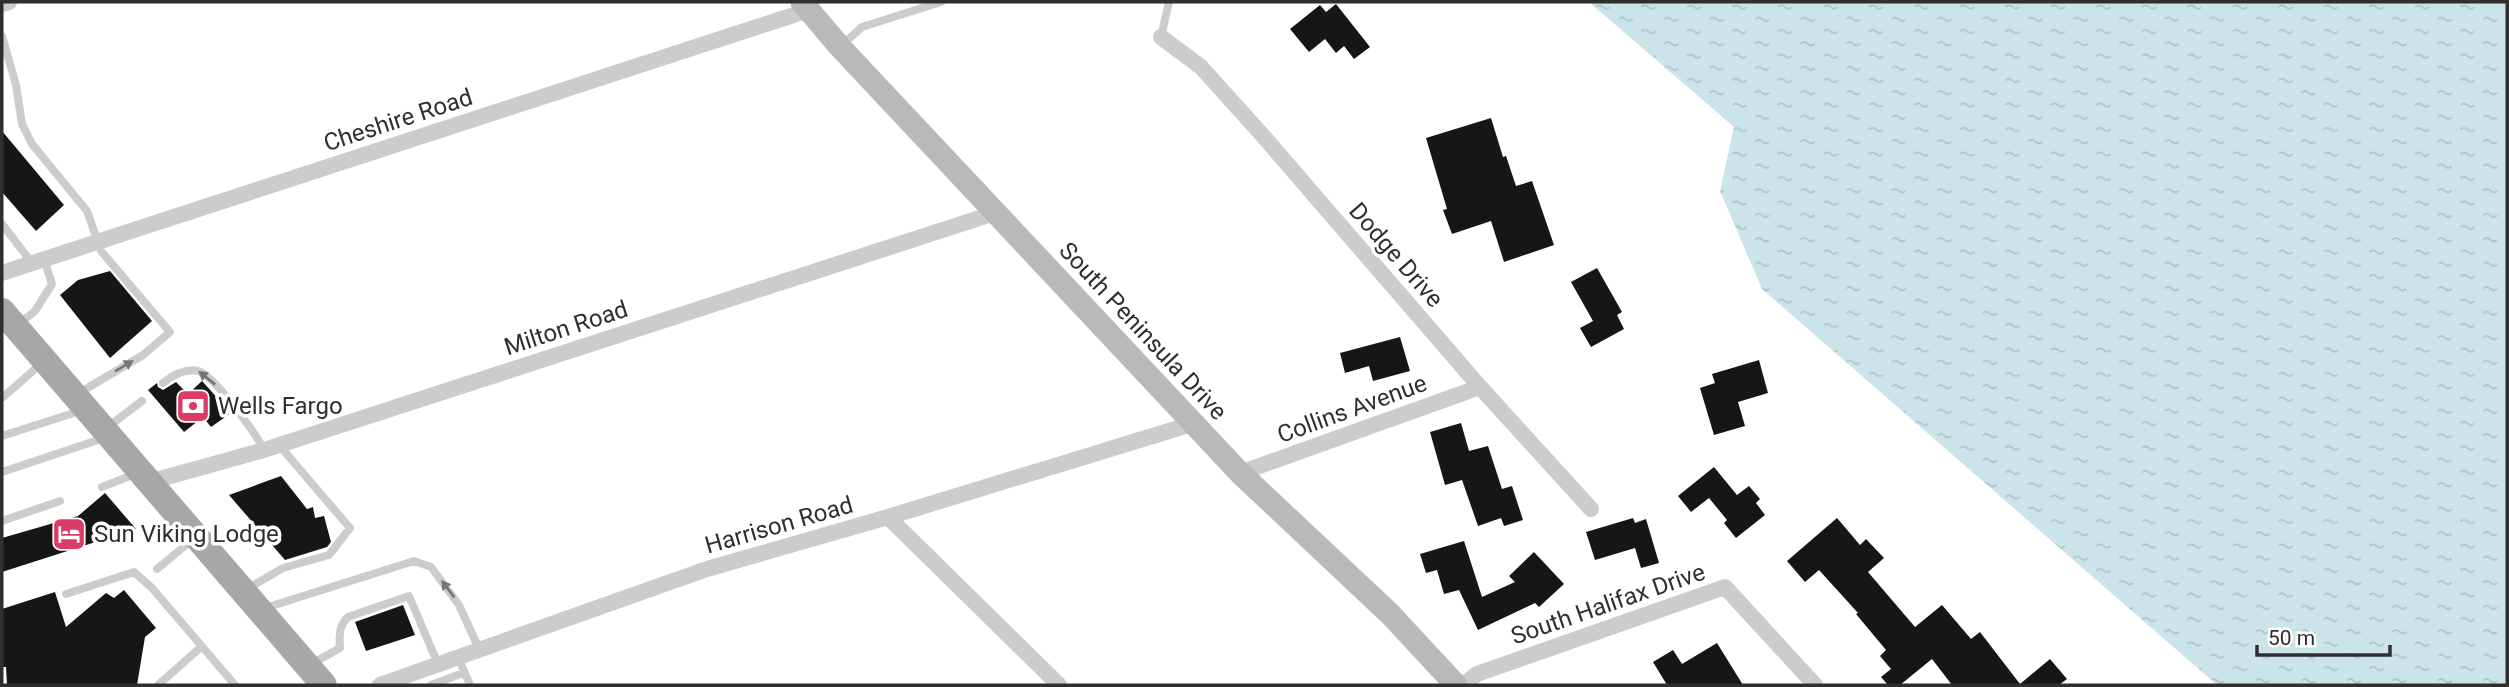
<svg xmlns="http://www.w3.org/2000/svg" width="2509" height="687" font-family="Roboto,sans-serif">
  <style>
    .water { fill: url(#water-ripples) }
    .building { fill: #161616 }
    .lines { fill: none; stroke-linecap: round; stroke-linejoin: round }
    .lane { stroke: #ccc; stroke-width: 8 }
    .street { stroke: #ccc; stroke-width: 16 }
    .secondary { stroke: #b9b9b9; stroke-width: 23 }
    .primary { stroke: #a7a7a7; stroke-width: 26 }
    .oneway { fill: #767676 }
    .labels { text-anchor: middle; stroke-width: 7; stroke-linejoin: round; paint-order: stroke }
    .street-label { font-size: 24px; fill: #2f2f2f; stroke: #fff }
    .poi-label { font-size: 24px; fill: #2f2f2f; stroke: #fff; text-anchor: start }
  </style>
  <defs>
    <pattern id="water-ripples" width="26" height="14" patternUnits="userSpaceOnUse" patternTransform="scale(1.75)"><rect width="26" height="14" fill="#cbe4ea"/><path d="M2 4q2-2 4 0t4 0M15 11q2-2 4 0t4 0" fill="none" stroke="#afc4c9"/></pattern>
  </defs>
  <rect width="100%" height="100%" fill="#fff"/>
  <path class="water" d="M1589 2H2507V685H2217L1762 289 1720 191 1734 127Z"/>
  <path class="building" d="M1336 4 1370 47 1354 59 1344 46 1336 53 1325 39 1309 52 1290 29 1320 5 1326 12Z
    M1491 118 1503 157 1506 156 1516 186 1532 181 1554 245 1504 262 1491 221 1452 234 1443 210 1447 209 1426 138Z
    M2 131 64 205 36 231 2 192Z
    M1597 268 1622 312 1617 315 1624 329 1591 347 1580 328 1593 321 1571 282Z
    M110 271 152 321 110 358 60 295 78 280Z
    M1400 337 1410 371 1373 381 1369 366 1345 373 1340 353Z
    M1759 360 1768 393 1738 402 1745 426 1714 435 1700 388 1715 383 1712 374Z
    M202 381 231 413 211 427 203 417 184 432 148 390 157 383 158 387 163 390 176 382 188 394Z
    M1461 423 1469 451 1488 446 1502 489 1512 486 1523 520 1504 526 1501 518 1478 526 1462 480 1445 485 1430 432Z
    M1714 467 1737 495 1749 486 1760 499 1756 503 1765 515 1736 538 1724 523 1727 520 1709 498 1691 512 1678 496Z
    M281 476 307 509 313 507 315 518 324 516 331 542 327 547 285 560 229 495Z
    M105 493 136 529 2 572V538L78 516Z
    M1633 518 1635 523 1646 519 1659 563 1641 568 1635 548 1595 560 1586 532Z
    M1837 518 1860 545 1866 539 1884 558 1868 572 1915 627 1942 605 1971 639 1980 632 2020 684 2050 659 2067 679 2059 685H1952L1932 659 1900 685H1888L1881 677 1891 669 1880 656 1886 650 1856 614 1858 613 1819 570 1805 582 1787 561Z
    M1464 541 1482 597 1515 582 1509 576 1534 552 1564 584 1539 607 1535 603 1478 630 1459 590 1444 594 1437 570 1426 573 1420 554Z
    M124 590 156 628 145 637 137 685H7L6 667H2V609L55 592 66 627 106 593 114 598Z
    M403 605 415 635 366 651 355 622Z
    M1717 643 1743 685H1667L1653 662 1673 650 1682 664Z"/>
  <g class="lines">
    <path class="lane" d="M2 36 16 85 22 124 32 144 87 211 101 251 170 332 143 355 79 393
      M1161 37 1169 2
      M842 45 862 27 941 2
      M2 224 32 263
      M18 325 35 311 52 284 44 259
      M163 383C172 376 185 368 198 371 213 374 256 434 264 450
      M2 398 42 363
      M109 426 142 401
      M2 436 83 410
      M2 472 107 437
      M102 487 135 474
      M2 521 60 501
      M157 569 192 540
      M245 590 283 568 329 555 350 528 279 445
      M66 594 134 572 152 588 235 685
      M265 608 414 561 431 567 459 605 479 649
      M458 657 470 685
      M313 663 340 648C339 637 339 625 348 617L409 596 438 664
      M158 685 201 647
      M431 685 463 673"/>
    <path class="street" d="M2 4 9 2
      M1161 37 1201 67 1264 137 1480 387 1591 509
      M2 273 809 10
      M1240 473 1480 387
      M149 482 264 450 995 213
      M888 517 1059 685
      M380 685 707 569 888 517 1195 423
      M1463 685 1477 674 1725 587 1815 685"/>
    <path class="secondary" d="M802 2 840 47 1240 473 1390 614 1456 685"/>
    <path class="primary" d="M2 311 324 685"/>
  </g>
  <defs><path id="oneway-solid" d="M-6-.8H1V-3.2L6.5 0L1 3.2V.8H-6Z" transform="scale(1.75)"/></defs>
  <g class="oneway">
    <use href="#oneway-solid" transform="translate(124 366) rotate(-31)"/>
    <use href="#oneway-solid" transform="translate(207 378) rotate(-141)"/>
    <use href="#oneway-solid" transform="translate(448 589) rotate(-127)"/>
  </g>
  <defs>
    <g id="bank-square" transform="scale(1.75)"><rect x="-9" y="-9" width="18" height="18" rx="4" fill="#db3c67" stroke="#fff"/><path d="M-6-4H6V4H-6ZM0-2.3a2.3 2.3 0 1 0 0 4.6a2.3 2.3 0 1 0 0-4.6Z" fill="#fff"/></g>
    <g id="hotel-square" transform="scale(1.75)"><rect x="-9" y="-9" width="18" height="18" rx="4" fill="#db3c67" stroke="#fff"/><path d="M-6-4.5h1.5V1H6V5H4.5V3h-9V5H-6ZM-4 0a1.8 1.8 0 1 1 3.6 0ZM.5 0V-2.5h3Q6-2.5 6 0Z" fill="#fff"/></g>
  </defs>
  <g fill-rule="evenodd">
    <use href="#bank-square" x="193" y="406"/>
    <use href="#hotel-square" x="69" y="534"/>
  </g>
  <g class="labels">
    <g class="street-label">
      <text transform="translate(398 120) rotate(-18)" y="8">Cheshire Road</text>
      <text transform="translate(1396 255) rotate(49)" y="8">Dodge Drive</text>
      <text transform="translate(566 328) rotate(-18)" y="8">Milton Road</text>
      <text transform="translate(1143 331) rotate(47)" y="8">South Peninsula Drive</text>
      <text transform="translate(1352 409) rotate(-20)" y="8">Collins Avenue</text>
      <text transform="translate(779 525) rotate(-16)" y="8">Harrison Road</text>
      <text transform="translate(1608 604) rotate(-19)" y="8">South Halifax Drive</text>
    </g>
    <g class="poi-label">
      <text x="218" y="414">Wells Fargo</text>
      <text x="94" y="542">Sun Viking Lodge</text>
    </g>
  </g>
  <rect width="2509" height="687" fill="none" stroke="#2f2f2f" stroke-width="7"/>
  <path d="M2257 645v10h133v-10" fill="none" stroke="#2f2f2f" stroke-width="3.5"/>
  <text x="2268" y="645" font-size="21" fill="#2f2f2f" stroke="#ffffff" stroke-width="5" paint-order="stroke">50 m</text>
</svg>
